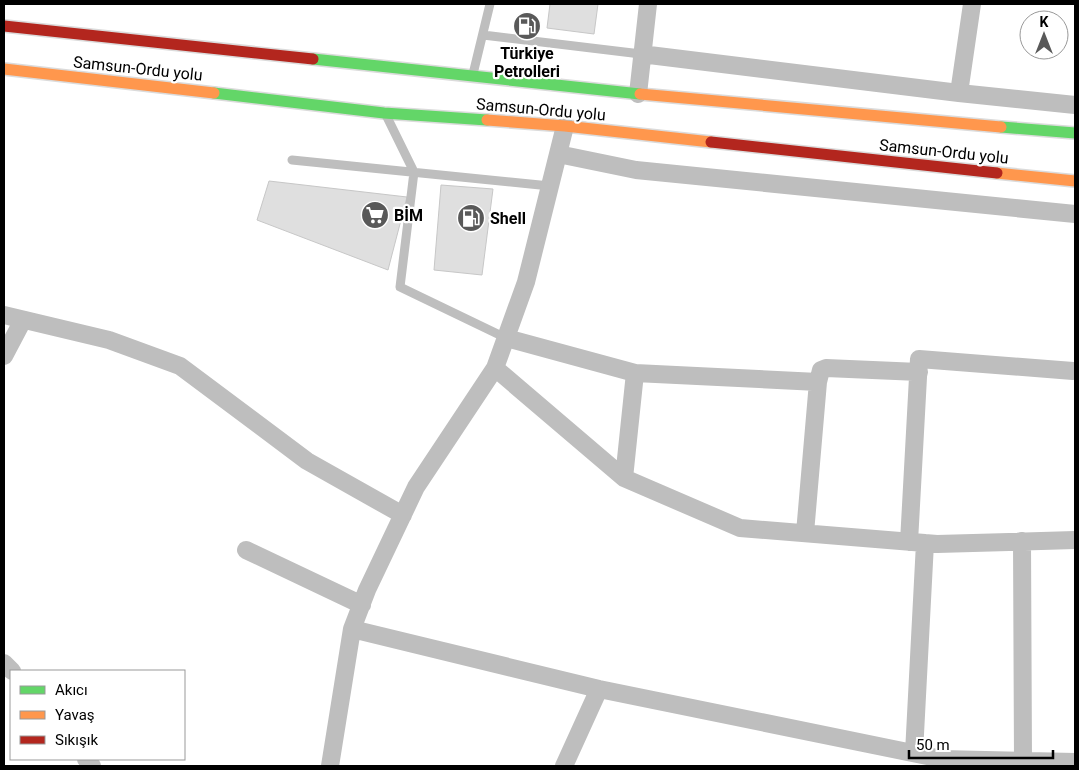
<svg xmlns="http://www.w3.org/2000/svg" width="1079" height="770" font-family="Roboto,sans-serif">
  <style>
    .building { fill: #dfdfdf; stroke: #c7c7c7 }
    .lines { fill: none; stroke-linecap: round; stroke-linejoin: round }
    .fast-casing { stroke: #dbdbdb; stroke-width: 14 }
    .slow-casing { stroke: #dbdbdb; stroke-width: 14 }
    .jam-casing { stroke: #dbdbdb; stroke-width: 14 }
    .lane { stroke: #bebebe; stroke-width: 9 }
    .street { stroke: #bebebe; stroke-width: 18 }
    .fast { stroke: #63d668; stroke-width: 11 }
    .slow { stroke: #ff974d; stroke-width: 11 }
    .jam { stroke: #b3261e; stroke-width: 11 }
    .labels { text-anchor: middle; stroke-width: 4.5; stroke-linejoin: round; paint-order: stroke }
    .poi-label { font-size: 16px; font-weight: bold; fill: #000; stroke: #fff; text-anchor: start }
    .street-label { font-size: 16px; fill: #000; stroke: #fff }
  </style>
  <rect width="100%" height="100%" fill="#fff"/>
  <path class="building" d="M550 4H598L594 34 547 28Z
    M269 181 407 197 388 270 257 220Z
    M441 185 493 189 482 275 434 270Z"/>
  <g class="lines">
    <g class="fast-casing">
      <path id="fast" d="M313 59 640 94
        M214 93 384 113 487 120
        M1001 127 1075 133"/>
    </g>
    <g class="slow-casing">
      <path id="slow" d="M4 69 214 93
        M640 94 1001 127
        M487 120 565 126 711 142
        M997 173 1075 181"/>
    </g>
    <g class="jam-casing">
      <path id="jam" d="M4 26 313 59
        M711 142 997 173"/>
    </g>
    <path class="lane" d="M483 35 641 54
      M473 74 490 4
      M387 117 414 172 400 287 506 338
      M292 160 550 186"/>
    <path class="street" d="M641 54 959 93 1075 105
      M959 93 972 4
      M638 94 648 4
      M558 154 636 170 1075 214
      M4 315 109 340 180 366 307 461 403 515
      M506 338 635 373 818 382 805 533
      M4 356 23 320
      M495 368 624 478 740 528 937 544 1075 540
      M818 382 821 370 826 368 919 372
      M624 478 635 373
      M1022 541 1023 761
      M909 542 919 359 1073 371
      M246 550 362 605
      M352 629 599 689 942 759 1075 762
      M4 663 12 671
      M914 753 925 543
      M86 759 92 766
      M330 766 352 629 367 590 416 487 495 368 526 282 565 126
      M564 766 599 689"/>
    <use href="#fast" class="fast"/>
    <use href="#slow" class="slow"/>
    <use href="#jam" class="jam"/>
  </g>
  <defs>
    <g id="fuel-disc" transform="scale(1.4375)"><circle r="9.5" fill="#595959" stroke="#fff"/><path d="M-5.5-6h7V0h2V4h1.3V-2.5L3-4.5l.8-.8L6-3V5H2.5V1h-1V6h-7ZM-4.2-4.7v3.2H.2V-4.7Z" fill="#fff"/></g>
    <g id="supermarket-disc" transform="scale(1.4375)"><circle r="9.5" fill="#595959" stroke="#fff"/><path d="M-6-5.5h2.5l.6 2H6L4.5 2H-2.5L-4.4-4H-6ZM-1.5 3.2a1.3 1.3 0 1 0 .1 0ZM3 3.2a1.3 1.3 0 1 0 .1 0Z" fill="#fff"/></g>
  </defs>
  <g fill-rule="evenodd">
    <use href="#fuel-disc" x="527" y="26"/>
    <use href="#supermarket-disc" x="375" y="215"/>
    <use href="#fuel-disc" x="471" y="218"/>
  </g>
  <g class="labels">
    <g class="poi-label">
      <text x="527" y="59" text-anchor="middle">Türkiye<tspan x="527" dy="18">Petrolleri</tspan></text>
      <text x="394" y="221">BİM</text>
      <text x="490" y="224">Shell</text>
    </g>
    <g class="street-label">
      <text transform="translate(138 68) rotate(6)" y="6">Samsun-Ordu yolu</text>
      <text transform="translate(541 109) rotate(5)" y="6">Samsun-Ordu yolu</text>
      <text transform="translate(944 151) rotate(6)" y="6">Samsun-Ordu yolu</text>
    </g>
  </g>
  <rect width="1079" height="770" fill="none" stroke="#000000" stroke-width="10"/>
  <rect x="10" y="670" width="175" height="90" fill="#ffffff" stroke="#999999"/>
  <rect x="20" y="686" width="25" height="8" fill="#63d668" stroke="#999999"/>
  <text x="55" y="695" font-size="15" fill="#000000">Akıcı</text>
  <rect x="20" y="711" width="25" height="8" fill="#ff974d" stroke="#999999"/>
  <text x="55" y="720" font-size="15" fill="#000000">Yavaş</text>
  <rect x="20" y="736" width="25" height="8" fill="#b3261e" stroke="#999999"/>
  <text x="55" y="745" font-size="15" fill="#000000">Sıkışık</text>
  <g transform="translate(1044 35)"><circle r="24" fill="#ffffff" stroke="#999999"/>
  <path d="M0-4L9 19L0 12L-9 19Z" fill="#595959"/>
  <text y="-8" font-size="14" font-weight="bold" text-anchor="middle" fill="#000000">K</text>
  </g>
  <path d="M909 750v8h144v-8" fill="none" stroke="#000000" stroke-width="2.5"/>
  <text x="916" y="750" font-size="15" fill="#000000" stroke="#ffffff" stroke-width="4" paint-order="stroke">50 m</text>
</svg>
